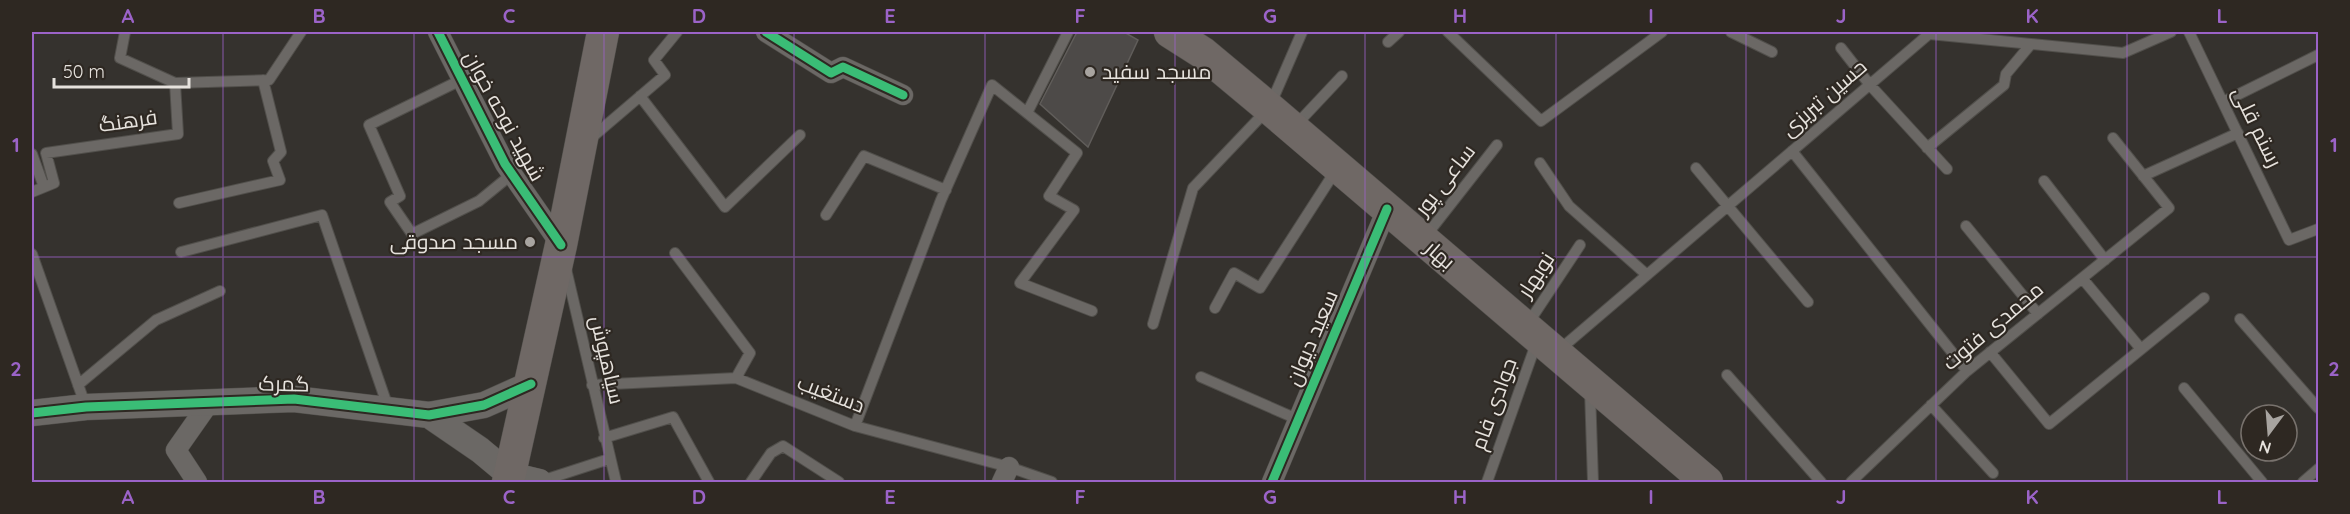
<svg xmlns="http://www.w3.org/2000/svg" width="2350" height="514" font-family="Quicksand,Cairo,sans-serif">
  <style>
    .building { fill: #4d4a48; stroke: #605d5a; stroke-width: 1.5 }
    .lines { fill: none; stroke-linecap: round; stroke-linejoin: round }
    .service-casing { stroke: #514f4b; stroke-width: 12 }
    .minor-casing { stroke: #514f4b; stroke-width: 21 }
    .tertiary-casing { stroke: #514f4b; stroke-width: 27 }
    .primary-casing { stroke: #514f4b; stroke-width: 33 }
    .service { stroke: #6b6865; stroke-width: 10 }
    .minor { stroke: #6b6865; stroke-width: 20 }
    .tertiary { stroke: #6b6865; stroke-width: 26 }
    .primary { stroke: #6f6865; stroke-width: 32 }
    .cycleway-casing { stroke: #2e2822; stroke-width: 13 }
    .cycleway { stroke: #3abd76; stroke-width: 9 }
    .grid { fill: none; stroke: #9b63c8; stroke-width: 1.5; stroke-opacity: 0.55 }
    .poi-dot { fill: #a8a4a0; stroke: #2e2822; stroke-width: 2 }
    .labels { text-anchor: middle; stroke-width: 4.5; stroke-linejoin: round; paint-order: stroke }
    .poi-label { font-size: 21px; fill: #e6e2dd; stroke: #2e2822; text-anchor: start }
    .street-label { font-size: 21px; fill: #e6e2dd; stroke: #2e2822 }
    .neatline { fill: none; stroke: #9b63c8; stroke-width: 2 }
    .grid-label { font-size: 20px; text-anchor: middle; font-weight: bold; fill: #9b63c8 }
  </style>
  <rect width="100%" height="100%" fill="#35322e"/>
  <path class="building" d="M1077 32H1124L1138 40 1088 147 1040 104Z"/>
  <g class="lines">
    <g class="service-casing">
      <path id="service" d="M125 32 120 58 175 83
        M1448 32 1541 121 1662 32
        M1731 32 1772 52
        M2189 32 2289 240 2318 229
        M1388 42 1399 32
        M1841 48 1870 85 1947 169
        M463 79 369 125 400 196 390 202 412 234 479 201 512 174
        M640 96 725 207 800 135
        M2223 102 2318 55
        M1027 113 1068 32
        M1295 126 1342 76
        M590 139 665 75 654 60 677 32
        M1927 148 2004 85 2006 74 2031 44
        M1792 151 1967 371
        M32 154 44 187
        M1540 163 1569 206 1647 275
        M1696 168 1808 302
        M2143 176 2238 133
        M2044 181 2105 260
        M32 192 54 183 46 153 178 134 175 83 269 80 301 32
        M179 203 280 180 273 161 281 152 263 80
        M826 215 864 156 946 190
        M1966 226 2038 314
        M1425 237 1497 145
        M181 252 322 215 389 410
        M675 253 750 353 736 378
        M32 254 86 407
        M566 269 616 482
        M2082 278 2141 349
        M1215 308 1234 273 1260 288 1336 170
        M2240 319 2318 408
        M1153 324 1193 188 1269 108 1302 32
        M1527 325 1580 245
        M1558 351 1929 34 2123 53 2171 32
        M1990 352 2049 424 2204 298
        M1727 375 1821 482
        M1201 377 1297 419
        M78 385 156 320 220 291
        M592 385 736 378 855 426 1009 467 1052 482
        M2184 388 2262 482
        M1590 390 1593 482
        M1931 405 1993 473
        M855 426 941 200 992 85 1077 153 1049 196 1074 210 1020 283 1092 311
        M604 438 673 417 709 482
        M538 482 609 459
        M751 482 771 453 783 446 839 482
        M1487 482 1537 341
        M1851 482 1967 371 2169 208 2113 138
        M2303 482 2318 469"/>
    </g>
    <g class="minor-casing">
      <path id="minor" d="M438 32 505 164 561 245
        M766 32 831 73 843 67 903 95
        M197 482 176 450 209 403
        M1002 482 1009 467
        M1272 482 1387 209"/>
    </g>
    <g class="tertiary-casing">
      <path id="tertiary" d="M32 413 86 407 294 399 429 415 484 405 531 384
        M429 415 480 450 510 475 539 482"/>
    </g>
    <g class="primary-casing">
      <path id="primary" d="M1170 32 1203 53 1269 108 1707 482
        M508 482 561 245 603 32"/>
    </g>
    <use href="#service" class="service"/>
    <use href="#minor" class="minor"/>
    <use href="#tertiary" class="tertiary"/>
    <use href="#primary" class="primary"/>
    <g class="cycleway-casing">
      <path id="cycleway" d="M438 32 505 164 561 245
        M766 32 831 73 843 67 903 95
        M32 413 86 407 294 399 429 415 484 405 531 384
        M1272 482 1387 209"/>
    </g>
    <use href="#cycleway" class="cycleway"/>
  </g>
  <path class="grid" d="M223 32V482M414 32V482M604 32V482M794 32V482M985 32V482M1175 32V482M1365 32V482M1556 32V482M1746 32V482M1936 32V482M2127 32V482M32 257H2318"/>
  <g class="poi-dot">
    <circle cx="1090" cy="72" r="6"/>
    <circle cx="530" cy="242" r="6"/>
  </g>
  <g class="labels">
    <g class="poi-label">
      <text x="1102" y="79">مسجد سفید</text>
      <text x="518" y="249" text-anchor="end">مسجد صدوقی</text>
    </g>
    <g class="street-label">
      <text transform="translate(1824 98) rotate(-41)" y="7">حسین تبریزی</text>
      <text transform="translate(504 116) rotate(61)" y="7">شهید نوحه خوان</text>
      <text transform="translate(128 121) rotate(-8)" y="7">فرهنگ</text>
      <text transform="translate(2257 127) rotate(64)" y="7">رستم قلی</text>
      <text transform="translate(1445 180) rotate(-52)" y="7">ساعی پور</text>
      <text transform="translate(1440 255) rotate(41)" y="7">بهار</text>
      <text transform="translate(1536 275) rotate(-57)" y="7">نوبهار</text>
      <text transform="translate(1993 326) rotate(-40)" y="7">محمدی فتوت</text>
      <text transform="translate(1312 338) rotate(-67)" y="7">سعید دیوان</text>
      <text transform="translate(607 360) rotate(77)" y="7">سیاهپوش</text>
      <text transform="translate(284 384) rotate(1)" y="7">گمرک</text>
      <text transform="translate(831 394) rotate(21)" y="7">دستغیب</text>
      <text transform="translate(1494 404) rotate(-70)" y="7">جوادی فام</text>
    </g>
  </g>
  <rect width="2350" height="514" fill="none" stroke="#2e2822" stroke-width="66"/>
  <g transform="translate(2269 433) rotate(196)"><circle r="28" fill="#2e2822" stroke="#78726d" stroke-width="1.5"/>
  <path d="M0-4.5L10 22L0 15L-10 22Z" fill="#a8a4a0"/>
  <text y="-9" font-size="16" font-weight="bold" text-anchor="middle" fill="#e6e2dd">N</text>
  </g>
  <path d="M54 78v9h135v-9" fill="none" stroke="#e6e2dd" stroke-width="3"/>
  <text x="63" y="78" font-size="18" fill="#e6e2dd" stroke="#2e2822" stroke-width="4.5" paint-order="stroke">50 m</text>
  <rect x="33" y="33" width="2284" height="448" class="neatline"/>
  <g class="grid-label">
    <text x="128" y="23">A</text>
    <text x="319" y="23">B</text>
    <text x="509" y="23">C</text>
    <text x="699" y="23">D</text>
    <text x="890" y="23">E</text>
    <text x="1080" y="23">F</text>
    <text x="1270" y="23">G</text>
    <text x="1460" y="23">H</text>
    <text x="1651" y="23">I</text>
    <text x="1841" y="23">J</text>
    <text x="2032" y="23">K</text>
    <text x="2222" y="23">L</text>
    <text x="16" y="152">1</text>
    <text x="2334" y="152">1</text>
    <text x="16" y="376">2</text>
    <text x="2334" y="376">2</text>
    <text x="128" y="504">A</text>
    <text x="319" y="504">B</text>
    <text x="509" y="504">C</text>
    <text x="699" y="504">D</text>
    <text x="890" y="504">E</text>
    <text x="1080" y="504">F</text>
    <text x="1270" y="504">G</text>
    <text x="1460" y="504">H</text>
    <text x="1651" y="504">I</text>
    <text x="1841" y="504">J</text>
    <text x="2032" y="504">K</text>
    <text x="2222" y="504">L</text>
  </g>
</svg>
